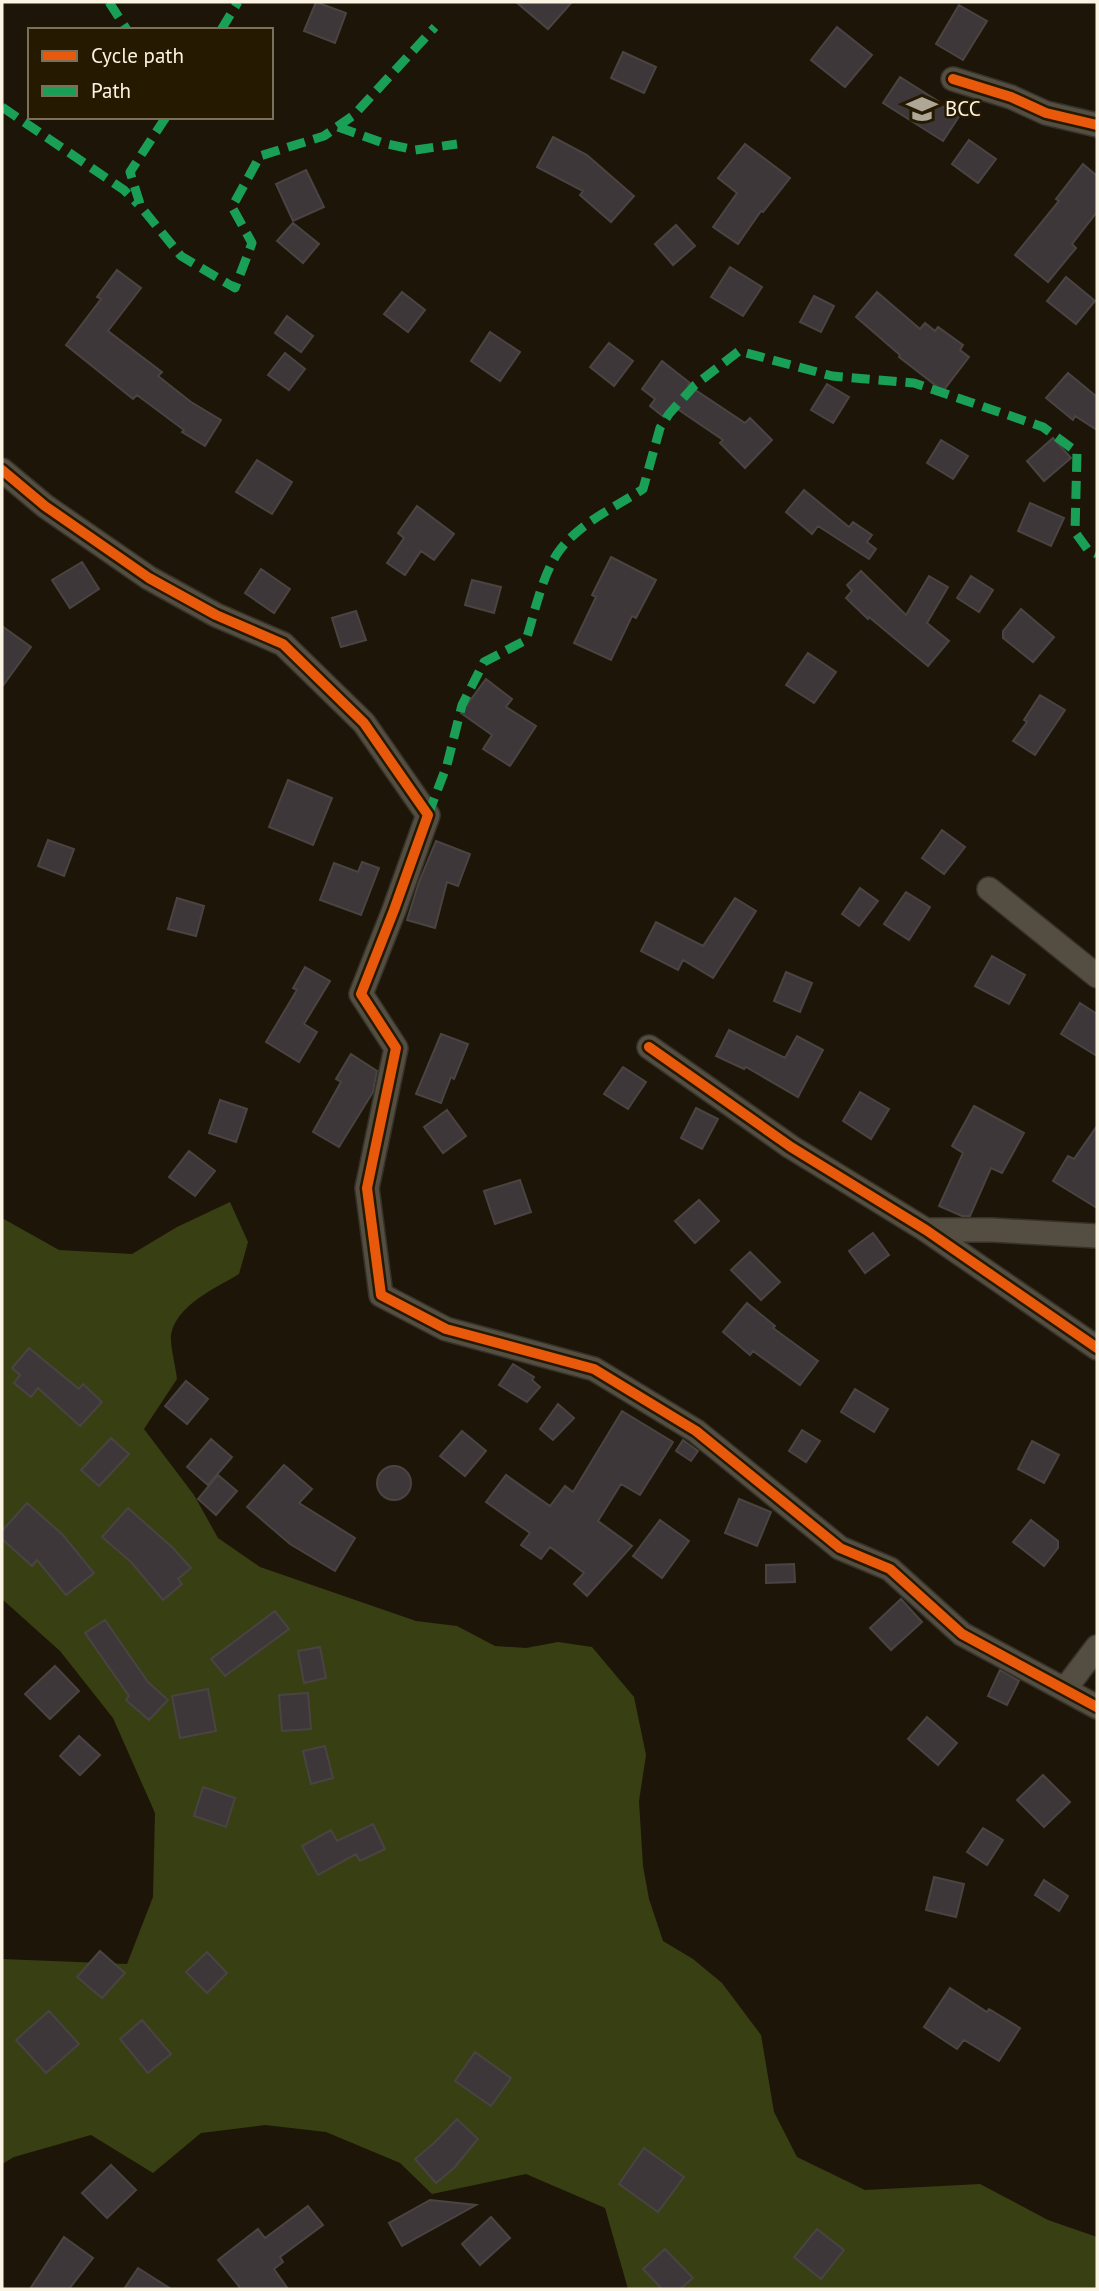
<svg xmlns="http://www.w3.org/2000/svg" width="1099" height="2291" font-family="'PT Sans',sans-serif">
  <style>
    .green { fill: #383f12 }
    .building { fill: #3e373a; stroke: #494442; stroke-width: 2 }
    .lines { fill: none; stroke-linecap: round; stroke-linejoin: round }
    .street-casing { stroke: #373229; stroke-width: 26 }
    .street { stroke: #534e41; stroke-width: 23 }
    .quiet { stroke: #1a9f57; stroke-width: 9; stroke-dasharray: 18 9; stroke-linecap: butt }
    .cycleway-casing { stroke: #251900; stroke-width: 15 }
    .cycleway { stroke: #e8590c; stroke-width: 10 }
    .labels { text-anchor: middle; stroke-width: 5; stroke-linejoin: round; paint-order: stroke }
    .poi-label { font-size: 21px; fill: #fcf4e2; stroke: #251900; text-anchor: start }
  </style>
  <rect width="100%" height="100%" fill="#1d1608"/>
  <path class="green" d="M230 1202 248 1242 239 1274C216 1288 176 1305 171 1335 170 1346 176 1368 177 1379L144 1429 194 1495 218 1538 260 1567 416 1621 457 1626 495 1646 526 1648 558 1642 592 1647 634 1697 646 1755 639 1801 643 1866 649 1899 663 1941 693 1959 722 1983 761 2035 774 2112 797 2157 865 2190 980 2184 1048 2220 1097 2237V2289H628L605 2208 526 2174 432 2194 400 2163 326 2132 265 2125 201 2133 153 2173 91 2135 14 2157 2 2164V1959L127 1964 153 1897 155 1813 113 1718 60 1651 2 1599V1218L59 1250 132 1254 177 1227Z"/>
  <path class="building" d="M316 2 346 13 335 43 304 31Z
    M516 2H572L548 29Z
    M959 5 987 21 963 60 936 44Z
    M837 27 872 55 845 87 811 60Z
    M623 52 656 67 644 93 611 78Z
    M900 77 960 115 943 141 883 103Z
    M553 137 587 155 634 196 611 222 580 195 583 191 537 167Z
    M969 140 996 159 978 183 952 164Z
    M745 144 790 178 763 212 761 211 738 244 713 227 737 193 718 178Z
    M1083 164 1097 176V212L1072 244 1076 248 1048 282 1015 255 1059 201 1056 199Z
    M306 170 324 207 293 221 276 184Z
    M293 223 319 244 303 263 277 241Z
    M676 225 695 246 673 265 655 244Z
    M730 267 762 287 743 316 711 297Z
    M117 270 141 288 108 331 162 372 158 376 191 402 221 420 205 446 182 432 184 430 137 395 133 399 66 345 101 299 97 297Z
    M1066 277 1095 301 1076 324 1047 301Z
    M402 292 425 310 408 332 384 314Z
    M877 292 920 329 925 323 935 331 938 327 963 345 960 350 969 357 943 391 899 357 900 355 856 317Z
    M814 296 834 306 821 332 800 322Z
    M287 316 313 336 301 352 275 333Z
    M490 332 520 352 500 381 471 361Z
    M609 343 633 361 614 386 590 367Z
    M285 353 305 369 289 390 268 375Z
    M662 361 690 383 688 385 745 423 750 418 772 440 745 468 720 443 723 440 673 406 664 417 650 406 655 399 642 389Z
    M1068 373 1097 397V430L1075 416 1073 420 1046 398Z
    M827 384 849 397 833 423 811 410Z
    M1053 438 1071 458 1044 481 1027 461Z
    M941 440 968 456 953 479 927 463Z
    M257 460 292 482 272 514 236 492Z
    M804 490 849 527 853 522 872 535 867 542 876 549 869 559 818 526 812 534 786 512Z
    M1030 503 1064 518 1051 546 1018 531Z
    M417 506 454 534 434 560 421 551 405 575 387 563 404 538 398 533Z
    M611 557 656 580 636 618 632 616 611 660 574 643 596 597 592 595Z
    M82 562 99 589 70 608 52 580Z
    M261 569 290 589 274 613 245 593Z
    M861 571 906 615 929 576 948 587 927 623 949 641 928 666 869 617 868 619 846 598 852 591 847 585Z
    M971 576 993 590 979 612 957 598Z
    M472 580 501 587 494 613 465 605Z
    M1021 609 1054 637 1033 662 1003 638V631Z
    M356 611 366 640 341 647 332 618Z
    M2 626 31 647 2 687Z
    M808 653 836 672 814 703 786 685Z
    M486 679 512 699 506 707 536 726 510 766 483 749 492 735 461 713Z
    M1040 695 1065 710 1035 755 1013 741 1027 722 1024 720Z
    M288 780 332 798 313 845 269 827Z
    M942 830 965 847 944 874 922 858Z
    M48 840 74 849 64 876 38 866Z
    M436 841 470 854 458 886 447 882 435 928 407 920 419 882Z
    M362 862 379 868 361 915 320 900 334 863 358 872Z
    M860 888 878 901 859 926 842 914Z
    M906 892 930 907 909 940 884 924Z
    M177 898 204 906 196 936 168 929Z
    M735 898 756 911 713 978 683 960 678 970 641 951 656 922 703 946Z
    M992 956 1025 975 1009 1004 975 986Z
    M305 967 330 981 304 1024 317 1032 299 1062 266 1042 297 990 293 988Z
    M786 972 812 983 800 1012 774 1001Z
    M1080 1003 1097 1014V1056L1061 1034Z
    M729 1030 785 1058 797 1036 823 1050 798 1097 746 1067 744 1069 716 1056Z
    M441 1034 468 1044 454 1079 451 1077 441 1103 416 1094Z
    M351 1054 377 1071 373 1092 339 1147 313 1132 341 1082 336 1079Z
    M623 1067 646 1082 628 1109 604 1094Z
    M860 1092 889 1109 871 1139 843 1121Z
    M220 1100 247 1109 236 1142 209 1133Z
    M974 1106 1024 1133 1002 1173 991 1168 970 1216H962L939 1206 963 1153 952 1146Z
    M696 1108 718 1119 702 1149 681 1138Z
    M447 1110 466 1136 443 1153 424 1127Z
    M1097 1126V1208L1053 1181 1068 1156 1074 1159Z
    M189 1151 215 1171 195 1196 169 1177Z
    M520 1180 531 1212 495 1224 484 1191Z
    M699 1200 719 1221 695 1243 675 1221Z
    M873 1233 889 1255 865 1273 849 1251Z
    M750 1252 780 1282 761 1300 731 1270Z
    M747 1303 775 1326 773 1328 818 1361 800 1385 753 1351 750 1355 723 1332Z
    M29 1348 79 1389 83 1384 102 1402 80 1426 38 1388 31 1397 14 1383 20 1375 12 1368Z
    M513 1364 534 1377 532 1380 540 1387 527 1402 499 1385Z
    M186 1381 208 1399 187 1424 165 1406Z
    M855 1389 888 1409 874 1432 841 1412Z
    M558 1404 574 1418 553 1440 540 1429Z
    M622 1411 673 1442 640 1495 621 1484 598 1521 632 1546 587 1596 574 1584 584 1573 550 1547 541 1559 521 1545 530 1533 486 1502 506 1475 550 1506 565 1486 573 1492Z
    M802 1430 820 1441 806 1462 789 1451Z
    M462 1431 486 1451 465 1476 440 1456Z
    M111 1438 129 1454 99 1486 81 1470Z
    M211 1439 232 1457 208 1485 187 1467Z
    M683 1440 698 1451 691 1461 676 1451Z
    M1032 1441 1059 1455 1044 1483 1018 1469Z
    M284 1465 312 1489 299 1503 355 1538 335 1571 290 1544 247 1507Z
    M377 1483a17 17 0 1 1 34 0a17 17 0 1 1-34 0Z
    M218 1475 237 1491 216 1515 198 1499Z
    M739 1499 771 1512 757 1546 725 1533Z
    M27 1503 63 1535 94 1573 66 1595 37 1560 32 1566 2 1539V1531Z
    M128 1508 173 1548 191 1568 178 1579 182 1584 163 1600 131 1562 102 1537Z
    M660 1520 689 1541 662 1578 633 1556Z
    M1031 1520 1058 1541V1548L1044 1566 1013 1542Z
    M794 1564 795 1582 766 1583V1565Z
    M901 1599 922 1622 891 1650 870 1628Z
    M275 1611 289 1629 225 1676 211 1659Z
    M105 1620 148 1682 168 1700 149 1720 126 1700 129 1696 85 1633Z
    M320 1647 326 1678 304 1683 298 1651Z
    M55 1666 79 1691 50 1719 25 1694Z
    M1000 1670 1019 1681 1007 1705 988 1696Z
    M208 1689 216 1731 180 1738 172 1696Z
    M308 1693 311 1729 282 1731 279 1695Z
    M927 1717 957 1743 938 1765 908 1739Z
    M79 1736 100 1755 80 1775 60 1756Z
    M325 1746 333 1778 311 1784 303 1751Z
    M1043 1775 1070 1802 1044 1827 1017 1800Z
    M203 1787 235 1798 226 1827 194 1816Z
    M373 1824 385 1849 360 1861 356 1854 318 1875 302 1846 331 1830 337 1841Z
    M983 1828 1003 1840 987 1865 967 1852Z
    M934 1877 964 1884 956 1917 926 1910Z
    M1044 1880 1068 1896 1059 1911 1035 1895Z
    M100 1951 125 1973 102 1998 77 1977Z
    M207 1952 227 1973 207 1993 186 1972Z
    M950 1988 987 2012 989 2009 1020 2028 999 2061 964 2040 957 2049 924 2027Z
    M49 2011 79 2044 46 2073 16 2040Z
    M142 2020 171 2054 148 2073 120 2039Z
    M475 2052 511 2078 491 2106 455 2081Z
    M457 2119 478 2139 454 2168 436 2183 415 2159 434 2143Z
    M644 2148 684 2177 658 2212 619 2184Z
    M111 2165 136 2190 107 2218 82 2193Z
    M430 2200 476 2205 402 2246 389 2223Z
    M308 2206 323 2225 280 2257 283 2262 274 2269 288 2289H241L218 2260 258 2229 265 2238Z
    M491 2217 510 2238 480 2265 462 2244Z
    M817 2229 844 2250 821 2279 794 2257Z
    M64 2237 93 2258 69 2289H30Z
    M665 2249 693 2278 680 2289H662L643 2269Z
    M138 2268 171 2289H124Z"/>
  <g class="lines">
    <g class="street-casing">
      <path id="street" d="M953 79 1011 97 1046 113 1097 125
        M2 470 45 506 149 578 216 615 283 644 364 723 428 815 394 910 361 994 396 1048 367 1188 381 1295 446 1329 594 1369 696 1431 840 1548 890 1569 962 1634 1097 1707
        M989 889 1097 976
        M649 1047 791 1147 926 1230 1097 1348
        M926 1230H992L1097 1236
        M1065 1689 1097 1647"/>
    </g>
    <use href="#street" class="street"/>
    <path class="quiet" d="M109 2 127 30
      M221 30 238 2
      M2 107 124 190 138 204
      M166 117 130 172 141 207 181 256 235 288 252 243 232 207 260 156 324 136 354 115 435 27
      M338 127 383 143 415 150 457 144
      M428 815 447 765 462 705 484 662 526 640C535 612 541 579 557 554 577 524 614 508 643 489L660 428 669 414 695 385 739 351 832 376 914 383 1043 427 1077 452 1075 532 1088 550 1097 554"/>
    <g class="cycleway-casing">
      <path id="cycleway" d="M953 79 1011 97 1046 113 1097 125
        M2 470 45 506 149 578 216 615 283 644 364 723 428 815 394 910 361 994 396 1048 367 1188 381 1295 446 1329 594 1369 696 1431 840 1548 890 1569 962 1634 1097 1707
        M649 1047 791 1147 926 1230 1097 1348"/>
    </g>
    <use href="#cycleway" class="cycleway"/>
  </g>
  <defs>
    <g id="school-bare" transform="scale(2.415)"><path d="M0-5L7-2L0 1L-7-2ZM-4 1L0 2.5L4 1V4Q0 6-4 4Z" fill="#aea696" stroke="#251900" stroke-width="2.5" paint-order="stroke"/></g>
  </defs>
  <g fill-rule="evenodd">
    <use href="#school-bare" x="922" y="109"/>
  </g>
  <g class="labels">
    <g class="poi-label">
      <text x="945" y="116">BCC</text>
    </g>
  </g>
  <rect width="1099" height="2291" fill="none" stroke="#fcf4e2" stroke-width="7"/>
  <rect x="28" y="28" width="245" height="91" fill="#251900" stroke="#7b715a" stroke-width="2"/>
  <rect x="42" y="51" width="35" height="10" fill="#e8590c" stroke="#7b715a" stroke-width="2"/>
  <text x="91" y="63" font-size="21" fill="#fcf4e2">Cycle path</text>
  <rect x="42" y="86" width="35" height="10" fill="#1a9f57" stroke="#7b715a" stroke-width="2"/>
  <text x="91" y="98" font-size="21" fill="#fcf4e2">Path</text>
</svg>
